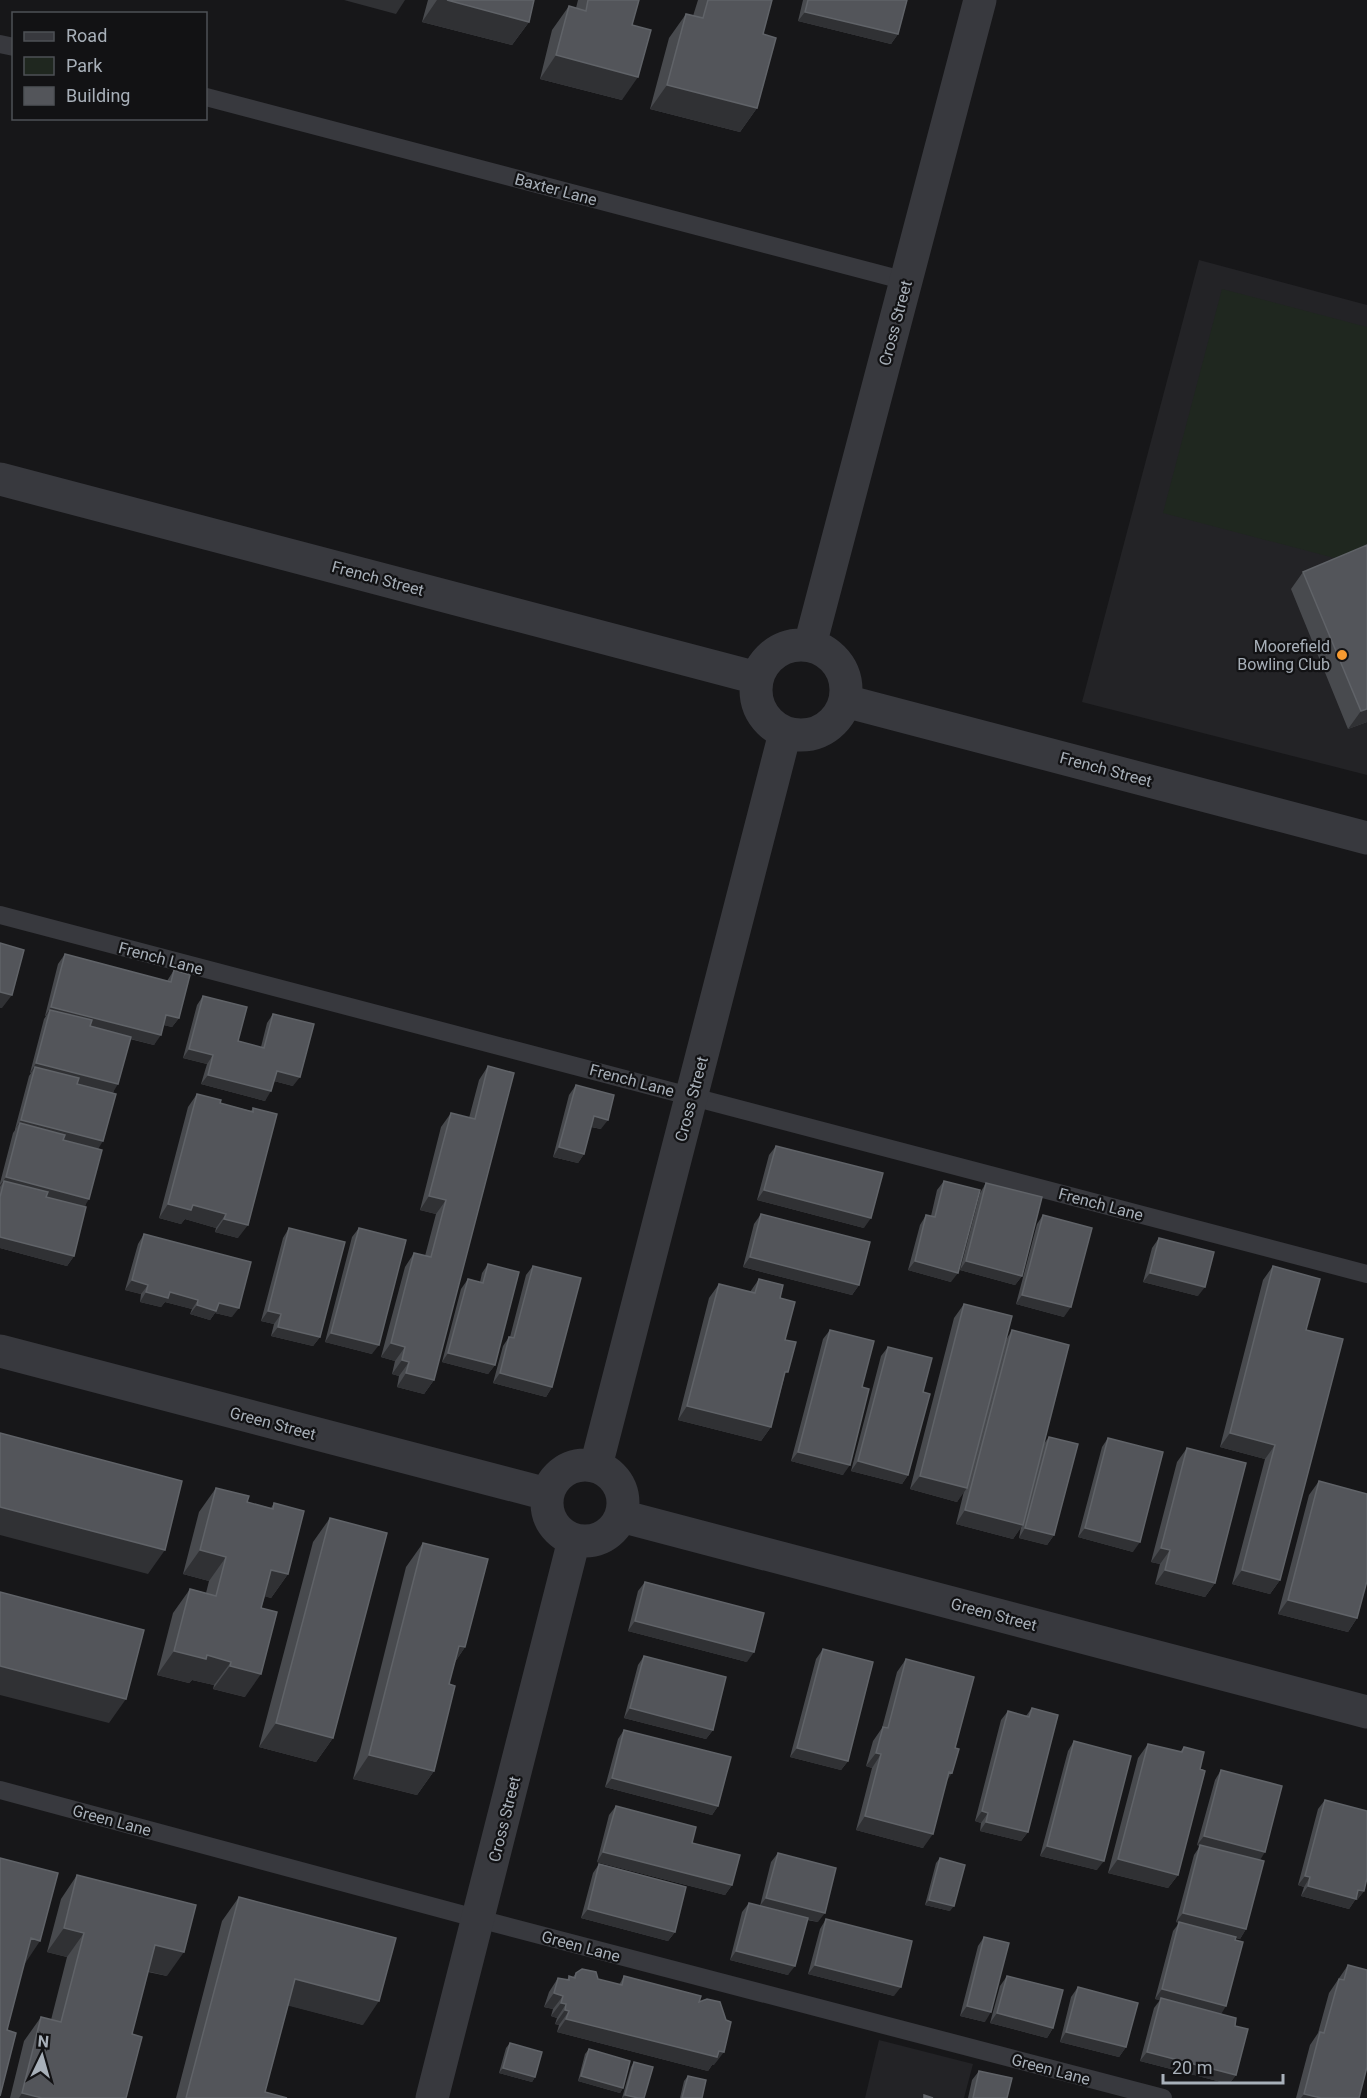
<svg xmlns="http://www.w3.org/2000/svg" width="1367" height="2098" font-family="Roboto,sans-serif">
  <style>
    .built { fill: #232326 }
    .green { fill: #1f271f }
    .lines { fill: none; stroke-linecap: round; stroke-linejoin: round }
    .lane { stroke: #38393e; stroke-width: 18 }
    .street { stroke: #38393e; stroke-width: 33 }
    .wall { fill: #484a4e }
    .shaded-wall { fill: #303134 }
    .building { fill: #53555a; stroke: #606368; stroke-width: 1.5 }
    .poi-dot { fill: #f79a30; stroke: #121214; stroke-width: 2 }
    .labels { text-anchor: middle; stroke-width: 4.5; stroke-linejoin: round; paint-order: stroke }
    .street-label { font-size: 16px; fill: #a8b0b9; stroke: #121214 }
    .poi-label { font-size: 16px; fill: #a8b0b9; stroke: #121214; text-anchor: end }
  </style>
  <rect width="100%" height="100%" fill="#171719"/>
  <path class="built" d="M1199 260 1367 305V775L1082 702Z
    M879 2040 973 2064 964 2098H865Z"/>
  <path class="green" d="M1222 289 1367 327V543L1361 565 1163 513Z"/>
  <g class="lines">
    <path class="lane" d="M0 44 14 47
      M206 97 906 281
      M0 915 1367 1274
      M0 1790 479 1919 1163 2098"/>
    <path class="street" d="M0 479 757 678
      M756 690a45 45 0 1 1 90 0a45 45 0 1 1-90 0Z
      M810 645 980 0
      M845 701 1367 838
      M0 1351 547 1494
      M547 1503a38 38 0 1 1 76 0a38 38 0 1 1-76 0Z
      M596 1466 785 733
      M621 1516 1367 1712
      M432 2098 574 1540"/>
  </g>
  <path class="wall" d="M428 0H534L529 22 512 45 422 22Z
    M578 0H639L632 25 622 100 540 79 552 30 569 6 576 8Z
    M698 0H772L763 34 757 108 740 132 650 109 669 38 686 14 693 16Z
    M803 0H907L898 34 891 44 798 21Z
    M1303 572 1367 722 1348 729 1291 589Z
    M65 954 167 981 174 970 179 1018 172 1027 164 1025 154 1045 130 1039 113 1093 98 1149 74 1256 67 1266 0 1248V1183L13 1133 15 1130V1129L29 1076 31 1073H30L44 1019 46 1016H45L58 964Z
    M203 996 238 1041 261 1047 267 1023 273 1014 293 1086 274 1081 265 1101 201 1084 207 1064 183 1058 197 1005Z
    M488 1066 434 1380 424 1394 397 1387 399 1376 392 1374 395 1361 381 1357 405 1267 414 1253 425 1256 436 1214 420 1210 441 1127 451 1113 469 1118 479 1080Z
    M576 1085 601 1129 591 1127 584 1154 578 1163 553 1157 569 1095Z
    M197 1094 220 1103 251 1111 253 1108 238 1238 215 1232 216 1228 185 1219 181 1224 159 1218 188 1107Z
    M776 1146 864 1228 757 1200 769 1155Z
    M944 1181 951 1282 908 1270 920 1225 926 1215 931 1216 937 1190Z
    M986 1183 1022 1276 1015 1285 960 1270 980 1193Z
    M761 1214 859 1285 852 1295 743 1267 754 1224Z
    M1043 1215 1064 1317 1016 1304 1037 1224Z
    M289 1228 320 1337 313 1346 271 1336 274 1324 261 1321 283 1238Z
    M359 1228 372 1354 325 1342 352 1237Z
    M144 1234 232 1317 215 1313 210 1320 190 1314 192 1309 165 1302 161 1307 140 1302 141 1294 125 1290 138 1244Z
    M1159 1238 1198 1296 1143 1282 1152 1248Z
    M488 1264 495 1365 488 1374 442 1362 461 1289 468 1279 480 1282 482 1273Z
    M533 1266 552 1387 546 1397 493 1383 503 1346 509 1337H510L526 1275Z
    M1273 1266 1306 1330 1280 1580 1270 1594 1232 1584 1265 1459 1220 1447 1263 1280Z
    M759 1279 780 1298 785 1340 784 1378 771 1427 761 1441 678 1420 709 1298 719 1284 750 1292Z
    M964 1304 1006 1340 1012 1330 1043 1445 1049 1437 1054 1535 1047 1545 1019 1538 1021 1527 1013 1539 956 1524 964 1491 957 1502 910 1489 954 1318Z
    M830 1330 862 1387 843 1475 791 1461 823 1339Z
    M888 1347 923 1392 908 1475 902 1484 851 1471 881 1356Z
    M1108 1438 1133 1552 1078 1537 1102 1447Z
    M1187 1448 1215 1583 1205 1597 1155 1584 1160 1564 1151 1562 1177 1462Z
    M1319 1481 1357 1618 1348 1632 1278 1614 1309 1495Z
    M216 1488 247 1502 271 1508 274 1503 288 1574 271 1598 265 1596 261 1608 245 1697 213 1689 214 1685 192 1680 189 1683 157 1675 173 1613 190 1589 206 1593 209 1581 183 1574 199 1512Z
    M330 1518 333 1738 316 1762 259 1747 313 1542Z
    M423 1543 465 1647 455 1662 449 1684 434 1771 417 1795 353 1779 406 1567Z
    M645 1582 747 1662 628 1631 638 1591Z
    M823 1649 848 1761 841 1770 790 1757 816 1659Z
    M644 1656 713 1730 706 1739 624 1718 638 1665Z
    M906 1659 946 1782 923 1848 856 1830 872 1768 866 1766 873 1741 882 1728 897 1672Z
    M1032 1708 1028 1832 1021 1841 980 1831 981 1823 975 1821 1001 1720 1008 1711 1026 1716Z
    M624 1730 718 1806 712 1815 605 1787 618 1739Z
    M1074 1741 1097 1870 1040 1856 1068 1751Z
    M1148 1744 1180 1752 1184 1747 1200 1769 1178 1875 1168 1888 1108 1873 1138 1758Z
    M1221 1770 1260 1860 1246 1929 1240 1939 1236 1938 1221 2014 1235 2026 1236 2075 1229 2084 1140 2061 1154 2008 1160 2000 1155 1999 1173 1931 1179 1923 1176 1922 1194 1855 1200 1846 1197 1845 1215 1780Z
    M1325 1800 1364 1891 1357 1900H1355L1349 1909 1301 1896 1304 1887 1298 1885 1318 1809Z
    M616 1806 692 1843 732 1885 725 1895 597 1862 609 1815Z
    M778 1853 818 1922 807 1920 788 1975 730 1960 742 1912 749 1903 760 1906 771 1862Z
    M940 1858 950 1911 925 1905 936 1863Z
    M599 1864 675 1932 668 1941 581 1918 593 1873Z
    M77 1875 167 1976 148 1972 132 2034 126 2098H10L24 2041 41 2017 51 2020 67 1957 47 1952 61 1899Z
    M239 1897 363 2025 288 2005 265 2092 287 2098H176L222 1921Z
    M826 1919 894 1996 808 1974 820 1929Z
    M984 1937 985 2022 960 2016 978 1946Z
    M1348 1965 1359 2098H1296L1310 2045 1318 2033 1329 1993Z
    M576 1973 619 1985 624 1976 699 2002 714 2065H712L708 2071 557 2032 559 2025 555 2024 557 2018 551 2016 553 2009 544 2007 549 1992 558 1978 567 1980 569 1976 573 1977Z
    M1007 1976 1053 2028 1047 2038 990 2023 1000 1986Z
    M1078 1987 1126 2047 1119 2057 1060 2042 1071 1997Z
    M510 2043 535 2077 532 2082 499 2073 506 2048Z
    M589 2049 623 2088 620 2093 578 2081 585 2054Z
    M634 2062 644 2098H622L631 2067Z
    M979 2071 1007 2098H968L972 2080Z
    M688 2076 702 2098H680L684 2081Z"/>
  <path class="shaded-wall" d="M344 0H405L396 14Z
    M437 0H447L529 22 512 45 422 22Z
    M805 12 898 34 891 44 798 21Z
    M556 55 638 77 622 100 540 79Z
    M667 85 757 108 740 132 650 109Z
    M1367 709V722L1348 729 1361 711Z
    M0 992 12 995 2 1008H0Z
    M51 1007 161 1035 154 1045 48 1017 50 1010 46 1016H45Z
    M166 1015 179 1018 172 1027 159 1024Z
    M189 1049 213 1055 207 1064 183 1058Z
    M36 1063 118 1084 112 1094 33 1074 35 1067 31 1073H30Z
    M277 1071 300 1077 293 1086 270 1080Z
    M208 1075 271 1091 265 1101 201 1084Z
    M594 1116 608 1120 601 1129 588 1126Z
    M21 1120 103 1141 97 1151 18 1130 20 1123 15 1129Z
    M559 1147 584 1154 578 1163 553 1157Z
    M6 1177 89 1199 83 1209 2 1188 4 1181 0 1187V1185Z
    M764 1190 871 1218 864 1228 757 1200Z
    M429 1196 446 1200 436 1214 420 1210Z
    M168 1204 193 1205 226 1214 216 1228 185 1219 181 1224 159 1218Z
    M224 1219 248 1225 238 1238 215 1232Z
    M0 1237 74 1256 67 1266 0 1248Z
    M750 1257 859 1285 852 1295 743 1267Z
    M915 1261 958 1273 951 1282 908 1270Z
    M966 1261 1022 1276 1015 1285 960 1270Z
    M1150 1273 1205 1287 1198 1296 1143 1282Z
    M132 1280 148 1285 141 1294 125 1290Z
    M146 1292H170L198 1300 192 1309 165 1302 161 1307 140 1302Z
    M1022 1295 1071 1307 1064 1317 1016 1304Z
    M219 1303 239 1308 232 1317 215 1313 210 1320 190 1314 197 1305Z
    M268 1311 281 1314 274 1324 261 1321Z
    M278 1327 320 1337 313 1346 271 1336Z
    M331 1333 379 1345 372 1354 325 1342Z
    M391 1343 405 1347 395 1361 381 1357Z
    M448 1353 495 1365 488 1374 442 1362Z
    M402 1360 409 1362 399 1376 392 1374Z
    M406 1373 434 1380 424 1394 397 1387Z
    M500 1373 552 1387 546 1397 493 1383Z
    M687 1406 771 1427 761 1441 678 1420Z
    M1230 1433 1275 1445 1265 1459 1220 1447Z
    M798 1452 850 1465 843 1475 791 1461Z
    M858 1461 908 1475 902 1484 851 1471Z
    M920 1476 967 1488 957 1502 910 1489Z
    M0 1507 165 1550 148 1574 0 1535Z
    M965 1510 1023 1525 1013 1539 956 1524Z
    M1025 1528 1054 1535 1047 1545 1019 1538Z
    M1085 1528 1140 1542 1133 1552 1078 1537Z
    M1161 1548 1170 1550 1160 1564 1151 1562Z
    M200 1550 226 1557 209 1581 183 1574Z
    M271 1570 288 1574 271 1598 255 1594Z
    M1165 1570 1215 1583 1205 1597 1155 1584Z
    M1242 1570 1280 1580 1270 1594 1232 1584Z
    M1288 1600 1357 1618 1348 1632 1278 1614Z
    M635 1621 754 1652 747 1662 628 1631Z
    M459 1646 465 1647 449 1671Z
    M174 1651 207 1655 231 1662 214 1685 192 1680 189 1683 157 1675Z
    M0 1666 126 1699 109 1723 0 1695Z
    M230 1666 261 1674 245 1697 213 1689Z
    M630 1708 713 1730 706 1739 624 1718Z
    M276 1723 333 1738 316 1762 259 1747Z
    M797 1748 848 1761 841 1770 790 1757Z
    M876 1753 881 1754 872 1768 866 1766Z
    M369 1755 434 1771 417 1795 353 1779Z
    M949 1772 952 1773 943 1787Z
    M612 1778 718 1806 712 1815 605 1787Z
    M982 1811 988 1813 981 1823 975 1821Z
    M865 1816 933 1834 923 1848 856 1830Z
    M986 1822 1028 1832 1021 1841 980 1831Z
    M1204 1836 1265 1852 1259 1862 1197 1845Z
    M1047 1846 1104 1861 1097 1870 1040 1856Z
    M603 1852 732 1885 725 1895 597 1862Z
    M1118 1859 1178 1875 1168 1888 1108 1873Z
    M1305 1876 1310 1877 1304 1887 1298 1885Z
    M1308 1886 1358 1890 1364 1891 1357 1900H1355L1349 1909 1301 1896Z
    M766 1898 825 1913 818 1922 759 1907Z
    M929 1900 954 1906 950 1911 925 1905Z
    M588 1909 675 1932 668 1941 581 1918Z
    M1183 1913 1246 1929 1240 1939 1176 1922Z
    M64 1928 84 1933 67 1957 47 1952Z
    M31 1938 40 1941 24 1965Z
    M155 1945 184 1952 167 1976 139 1969Z
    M736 1951 795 1966 788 1975 730 1960Z
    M815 1965 901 1987 894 1996 808 1974Z
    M295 1979 379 2001 363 2025 278 2003Z
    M1162 1989 1226 2006 1220 2016 1155 1999Z
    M554 1993 563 1996 553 2009 544 2007Z
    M561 2003 566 2004 557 2018 551 2016Z
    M967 2006 991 2012 985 2022 960 2016Z
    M565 2010 569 2011 559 2025 555 2024Z
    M997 2013 1053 2028 1047 2038 990 2023Z
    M566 2019 719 2051 724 2052 714 2065H712L708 2071 557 2032Z
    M1066 2032 1126 2047 1119 2057 1060 2042Z
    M1147 2052 1236 2075 1229 2084 1140 2061Z
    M503 2068 535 2077 532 2082 499 2073Z
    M581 2076 623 2088 620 2093 578 2081Z
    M22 2093 42 2098H19Z
    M1304 2094 1321 2098H1301Z
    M625 2095 638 2098H622Z"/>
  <path class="building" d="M447 0H534L529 22Z
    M588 0H639L632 25 651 30 638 77 556 55 569 6 586 11Z
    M708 0H772L763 34 776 38 757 108 667 85 686 14 703 18Z
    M808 0H907L898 34 805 12Z
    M1367 545V709L1361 711 1303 572Z
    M0 943 24 950 12 995 0 992Z
    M65 954 171 982 174 970 190 975 179 1018 166 1015 161 1035 51 1007Z
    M203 996 247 1007 238 1041 264 1048 273 1014 314 1024 300 1077 277 1071 271 1091 208 1075 213 1055 189 1049Z
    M50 1010 92 1020 90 1026 131 1037 118 1084 36 1063Z
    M488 1066 514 1073 434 1380 406 1373 409 1362 402 1360 405 1347 391 1343 414 1253 431 1257 446 1200 429 1196 451 1113 475 1119Z
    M35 1067 79 1078 77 1084 116 1094 103 1141 21 1120Z
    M576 1085 614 1095 608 1120 594 1116 584 1154 559 1147Z
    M197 1094 221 1100 220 1103 253 1112V1108L277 1114 248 1225 224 1219 226 1214 193 1205 191 1210 168 1204Z
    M20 1123 65 1135 63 1140 102 1150 89 1199 6 1177Z
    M776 1146 883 1173 871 1218 764 1190Z
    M4 1181 48 1192 46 1197 86 1207 74 1256 0 1237V1197Z
    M944 1181 980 1190 958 1273 915 1261 926 1215 935 1217Z
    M986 1183 1042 1197 1022 1276 966 1261Z
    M761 1214 870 1242 859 1285 750 1257Z
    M1043 1215 1092 1228 1071 1307 1022 1295Z
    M289 1228 345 1242 320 1337 278 1327 281 1314 268 1311Z
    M359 1228 406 1240 379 1345 331 1333Z
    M144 1234 251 1262 239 1308 219 1303 216 1311 197 1305 198 1300 170 1292 168 1298 146 1292 148 1285 132 1280Z
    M1159 1238 1214 1252 1205 1287 1150 1273Z
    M488 1264 519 1272 495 1365 448 1353 468 1279 483 1283Z
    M533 1266 581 1278 552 1387 500 1373 509 1337 514 1338Z
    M1273 1266 1320 1279 1306 1330 1343 1339 1280 1580 1242 1570 1275 1445 1230 1433Z
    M759 1279 783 1285 780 1298 795 1302 785 1340 796 1342 788 1372H785L771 1427 687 1406 719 1284 755 1293Z
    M964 1304 1012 1316 967 1488 920 1476Z
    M830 1330 874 1341 862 1387 869 1389 850 1465 798 1452Z
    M1012 1330 1069 1345 1023 1525 965 1510Z
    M888 1347 932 1358 923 1392 930 1394 908 1475 858 1461Z
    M0 1433 182 1481 165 1550 0 1507Z
    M1049 1437 1078 1444 1054 1535 1025 1528Z
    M1108 1438 1163 1452 1140 1542 1085 1528Z
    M1187 1448 1246 1463 1215 1583 1165 1570 1170 1550 1161 1548Z
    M1319 1481 1367 1494V1581L1357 1618 1288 1600Z
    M216 1488 249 1496 247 1502 273 1509 274 1503 304 1511 288 1574 271 1570 261 1608 277 1612 261 1674 230 1666 231 1662 207 1655 206 1659 174 1651 190 1589 216 1596 226 1557 200 1550Z
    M330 1518 387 1533 333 1738 276 1723Z
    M423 1543 488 1559 465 1647 459 1646 449 1684 455 1686 434 1771 369 1755Z
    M645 1582 764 1613 754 1652 635 1621Z
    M0 1592 144 1630 126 1699 0 1666Z
    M823 1649 873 1662 848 1761 797 1748Z
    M644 1656 726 1677 713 1730 630 1708Z
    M906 1659 974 1677 955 1748 959 1749 952 1773 949 1772 933 1834 865 1816 881 1754 876 1753 883 1727 888 1728Z
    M1032 1708 1058 1715 1028 1832 986 1822 988 1813 982 1811 1008 1711 1029 1717Z
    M624 1730 731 1757 718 1806 612 1778Z
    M1074 1741 1131 1756 1104 1861 1047 1846Z
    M1148 1744 1182 1752 1184 1747 1204 1752 1200 1769 1205 1771 1178 1875 1118 1859Z
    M1221 1770 1282 1786 1265 1852 1204 1836Z
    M1325 1800 1367 1811V1878L1364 1891 1358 1890 1356 1899 1308 1886 1310 1877 1305 1876Z
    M616 1806 696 1827 692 1843 740 1855 732 1885 603 1852Z
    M1200 1845 1264 1861 1246 1929 1183 1913Z
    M778 1853 836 1868 825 1913 766 1898Z
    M0 1858 58 1873 40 1941 31 1938 7 2030 16 2033 0 2096Z
    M940 1858 965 1865 954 1906 929 1900Z
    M599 1864 686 1887 675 1932 588 1909Z
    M77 1875 196 1905 184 1952 155 1945 132 2034 142 2037 126 2098H42L22 2093 41 2017 61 2022 84 1933 64 1928Z
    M239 1897 396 1938 379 2001 295 1979 265 2092 287 2098H186Z
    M749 1903 808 1918 795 1966 736 1951Z
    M826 1919 912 1941 901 1987 815 1965Z
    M1179 1922 1236 1937 1235 1940 1243 1942 1226 2006 1162 1989Z
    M984 1937 1009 1943 991 2012 967 2006Z
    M1348 1965 1367 1970V2067L1359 2098H1321L1304 2094 1320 2032 1324 2033 1339 1979 1344 1980Z
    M582 1969 596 1972 598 1979 622 1985 624 1976 701 1996 699 2002 707 1999 720 2002 726 2020 731 2022 724 2052 719 2051 717 2057 566 2019 569 2011 565 2010 566 2004 561 2003 563 1996 554 1993 558 1978 569 1980V1976L575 1978 576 1973Z
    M1007 1976 1063 1990 1053 2028 997 2013Z
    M1078 1987 1138 2003 1126 2047 1066 2032Z
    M1161 1998 1236 2018 1235 2026 1248 2029 1236 2075 1147 2052Z
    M510 2043 542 2052 535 2077 503 2068Z
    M589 2049 630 2061 623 2088 581 2076Z
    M634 2062 653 2067 644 2098H638L625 2095Z
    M979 2071 1012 2078 1007 2098H973Z
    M688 2076 706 2080 702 2098H682Z
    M924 2095 933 2098H924Z"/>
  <circle class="poi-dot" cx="1342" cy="655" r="6"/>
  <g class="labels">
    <g class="street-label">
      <text transform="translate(556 189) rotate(15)" y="6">Baxter Lane</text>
      <text transform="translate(895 323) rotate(-75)" y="6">Cross Street</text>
      <text transform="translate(378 578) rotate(15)" y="6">French Street</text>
      <text transform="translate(1106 769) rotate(15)" y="6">French Street</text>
      <text transform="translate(161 958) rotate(15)" y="6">French Lane</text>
      <text transform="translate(632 1080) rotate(15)" y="6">French Lane</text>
      <text transform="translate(691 1099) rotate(-75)" y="6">Cross Street</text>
      <text transform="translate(1101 1204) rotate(15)" y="6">French Lane</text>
      <text transform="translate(273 1423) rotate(15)" y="6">Green Street</text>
      <text transform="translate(994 1614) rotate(15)" y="6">Green Street</text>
      <text transform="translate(504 1819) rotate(-76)" y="6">Cross Street</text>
      <text transform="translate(112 1820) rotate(15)" y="6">Green Lane</text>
      <text transform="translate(581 1946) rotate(15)" y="6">Green Lane</text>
      <text transform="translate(1051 2069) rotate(15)" y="6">Green Lane</text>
    </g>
    <g class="poi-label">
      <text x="1330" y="652">Moorefield<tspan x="1330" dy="18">Bowling Club</tspan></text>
    </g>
  </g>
  <rect x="12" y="12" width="195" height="108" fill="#121214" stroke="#4e5156" stroke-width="1.5"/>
  <rect x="24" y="32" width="30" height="9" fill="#38393e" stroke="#4e5156" stroke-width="1.5"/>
  <text x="66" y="42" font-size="18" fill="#a8b0b9">Road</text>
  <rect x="24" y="57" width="30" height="18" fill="#1f271f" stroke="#4e5156" stroke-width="1.5"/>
  <text x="66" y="72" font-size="18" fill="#a8b0b9">Park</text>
  <rect x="24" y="87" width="30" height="18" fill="#53555a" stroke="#4e5156" stroke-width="1.5"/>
  <text x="66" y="102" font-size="18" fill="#a8b0b9">Building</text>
  <g transform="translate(42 2056) rotate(5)" stroke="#121214" stroke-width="4.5" paint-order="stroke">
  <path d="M0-4.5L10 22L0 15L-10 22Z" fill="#a8b0b9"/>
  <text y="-9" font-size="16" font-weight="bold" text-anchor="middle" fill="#a8b0b9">N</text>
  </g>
  <path d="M1163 2074v9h120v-9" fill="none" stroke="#a8b0b9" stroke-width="3"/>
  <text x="1172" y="2074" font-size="18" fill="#a8b0b9" stroke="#121214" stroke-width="4.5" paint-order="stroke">20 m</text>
</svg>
